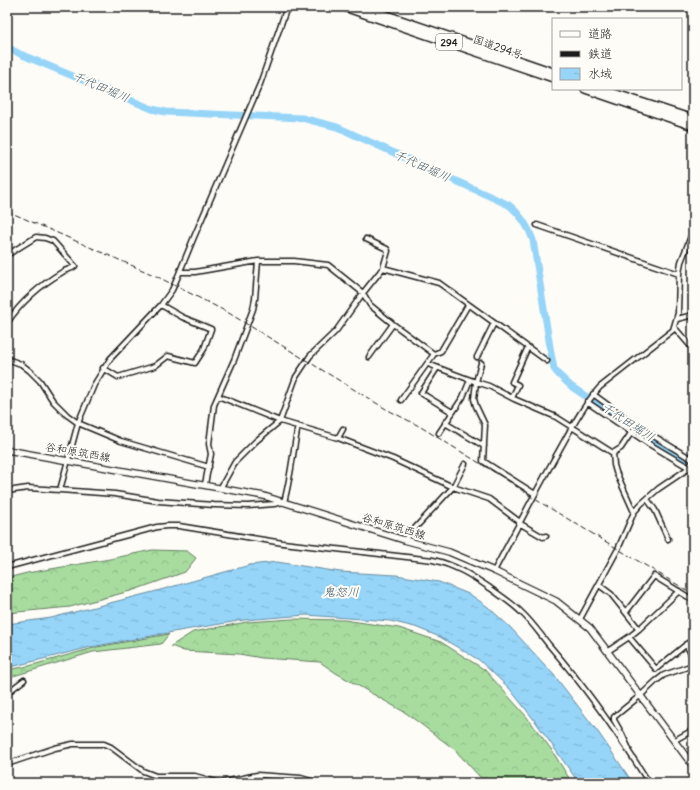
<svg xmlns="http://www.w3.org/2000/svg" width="700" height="790" font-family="Delius,'Klee One',sans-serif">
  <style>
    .forest { fill: url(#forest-crowns); stroke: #627c5e }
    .water { fill: url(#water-ripples); stroke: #658ba0 }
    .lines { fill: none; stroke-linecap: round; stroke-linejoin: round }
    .river { stroke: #96d5f8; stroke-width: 7 }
    .minor-casing { stroke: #1c1c1c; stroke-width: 7 }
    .secondary-casing { stroke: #1c1c1c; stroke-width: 8 }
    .trunk-casing { stroke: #1c1c1c; stroke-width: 10 }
    .minor { stroke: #fdfcf7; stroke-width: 4 }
    .secondary { stroke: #fdfcf7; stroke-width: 5.5 }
    .trunk { stroke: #fdfcf7; stroke-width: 7 }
    .rail { stroke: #1c1c1c; stroke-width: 1; stroke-dasharray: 6 3; stroke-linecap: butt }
    .labels { text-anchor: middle; stroke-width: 4; stroke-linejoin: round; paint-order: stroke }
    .shield { fill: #fdfcf7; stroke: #605f5e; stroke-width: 1 }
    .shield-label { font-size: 10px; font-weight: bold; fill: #1c1c1c }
    .street-label { font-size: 11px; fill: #1c1c1c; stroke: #fdfcf7 }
    .water-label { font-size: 12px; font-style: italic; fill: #475d69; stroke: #fdfcf7 }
  </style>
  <defs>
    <pattern id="forest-crowns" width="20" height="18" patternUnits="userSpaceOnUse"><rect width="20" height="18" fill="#a8dc9f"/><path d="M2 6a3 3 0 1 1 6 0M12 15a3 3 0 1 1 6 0" fill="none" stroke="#90bc88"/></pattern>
    <pattern id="water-ripples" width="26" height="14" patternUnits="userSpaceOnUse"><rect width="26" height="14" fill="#96d5f8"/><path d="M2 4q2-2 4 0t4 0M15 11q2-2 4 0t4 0" fill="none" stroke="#81b6d4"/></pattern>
  </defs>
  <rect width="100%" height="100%" fill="#fdfcf7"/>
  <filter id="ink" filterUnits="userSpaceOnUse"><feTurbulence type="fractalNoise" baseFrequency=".025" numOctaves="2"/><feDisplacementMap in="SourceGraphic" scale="8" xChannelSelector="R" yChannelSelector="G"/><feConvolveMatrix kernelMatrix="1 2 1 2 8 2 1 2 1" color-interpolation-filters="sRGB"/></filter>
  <g filter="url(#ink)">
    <path class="forest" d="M152 550 187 551 196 558 185 572 134 590 70 607 7 613V578L27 573 110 559Z
      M292 619 344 620 399 628 441 642 485 670 526 716 551 749 569 778 568 783H488L479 776 454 749 406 713 336 673 320 662 262 658 239 654 184 651 171 646 193 632 247 622Z
      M169 634 161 644 93 652 7 678V670L29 666 97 647Z"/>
    <path class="water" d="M277 562 340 572 396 575 439 582 471 595 488 607 510 627 554 675 598 732 633 783H579L535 721 509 688 479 660 440 637 415 627 390 621 306 615 244 620 173 632 91 647 7 668V624L51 618 153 592 250 565Z"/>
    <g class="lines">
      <path class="river" d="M7 47 20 54 152 109 166 112 302 118 337 127 509 205C521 215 528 225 533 240L551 353 554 369 559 375 572 387 657 444 693 465"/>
      <g class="minor-casing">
        <path id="minor" d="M537 225 679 274
          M7 255 36 237 45 238 53 241 75 266C72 269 68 269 64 271 42 284 21 302 7 323
          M383 268 439 283 547 361
          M180 272H195L258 261H294L328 265 363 293 370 305 393 324 434 354
          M677 319 693 315
          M674 327 693 349
          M369 357 393 324
          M477 357 494 323
          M7 359 21 364 30 371 40 381 53 401 67 415 78 423 121 441 209 467
          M481 363 476 382 474 399 476 406 485 425 483 461 535 494
          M428 364 476 382 489 386 514 399 556 417 613 453 621 448 631 433
          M103 368 118 377 155 366 168 356 195 363 204 349 211 329 182 317 161 305
          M437 368 421 393 452 412
          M593 394 634 424 693 460
          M218 396 280 421 338 438 393 459 453 487 489 499 520 522
          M512 398 518 385 512 382 528 347
          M401 400 434 354 441 351 468 305
          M587 402 649 444 693 470
          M445 423 484 446
          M439 433 463 397 470 380
          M338 438 343 429
          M613 453 614 465 616 472 634 512
          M205 484 211 454 209 444 214 405 234 360 253 309 255 299 258 261
          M221 487 235 462 256 441 280 421 296 377 310 356 336 331 363 293 383 268 388 251 387 249 366 239
          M60 490 78 423 94 385 110 359 161 305 172 290 176 281 194 237 260 84 287 7
          M7 491 28 488 60 490 115 494 158 501 214 505 248 506 274 504 284 502C291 477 293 451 298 426
          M647 499 655 510 668 539
          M519 523 543 537 546 536
          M404 540 453 487 465 464
          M7 567 157 527 167 526H179L283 543 433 560C455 565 471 575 490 588 501 596 512 603 521 612 532 622 540 634 549 645 586 688 619 735 649 783
          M494 571C515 532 535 493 557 454 570 431 582 407 600 387L673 330 678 313 679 274 681 262 693 231
          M599 585 611 594 639 629 629 637 656 669 693 639
          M626 612 654 576 693 600
          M580 619 618 549 634 512 641 504 658 489 689 468 693 461
          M639 629 679 591
          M686 644 693 658
          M608 651 629 637
          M7 693 24 680
          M675 740 693 730
          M629 749 622 734 614 720V717L641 695 656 681 664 675 693 665
          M7 764 55 748 73 744H104L111 747 143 771 156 776H195L220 783
          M220 783 257 775 301 778 311 781 314 783"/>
      </g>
      <g class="secondary-casing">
        <path id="secondary" d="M7 450 264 496 404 540 449 552 494 571 556 601 590 628 693 766"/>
      </g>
      <g class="trunk-casing">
        <path id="trunk" d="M344 7 553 78
          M363 7 553 72
          M585 89 693 126
          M601 89 693 119"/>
      </g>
      <use href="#minor" class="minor"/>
      <use href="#secondary" class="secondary"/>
      <use href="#trunk" class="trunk"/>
      <path class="rail" d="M7 211 156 276 227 312 386 409 419 426 504 478 533 498 693 594"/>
    </g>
  </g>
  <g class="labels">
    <rect class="shield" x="436" y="34" width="26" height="16" rx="3"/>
    <g class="shield-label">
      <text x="449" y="46">294</text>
    </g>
    <g class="street-label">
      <text transform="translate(498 47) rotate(19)" y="4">国道294号</text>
      <text transform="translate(78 452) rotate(10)" y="4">谷和原筑西線</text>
      <text transform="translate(394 526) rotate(17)" y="4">谷和原筑西線</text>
    </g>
    <g class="water-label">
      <text transform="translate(101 87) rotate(23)" y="4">千代田堀川</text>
      <text transform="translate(422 166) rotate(24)" y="4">千代田堀川</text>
      <text transform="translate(628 422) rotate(33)" y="4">千代田堀川</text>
      <text transform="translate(341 592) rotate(1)" y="4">鬼怒川</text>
    </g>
  </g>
  <rect width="700" height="790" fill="none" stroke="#fdfcf7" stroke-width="24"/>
  <rect x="12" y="12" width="676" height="766" fill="none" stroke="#1c1c1c" stroke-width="1.5" filter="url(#ink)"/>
  <rect x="552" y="18" width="130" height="72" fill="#fdfcf7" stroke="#a3a29f"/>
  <rect x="560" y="31" width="20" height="6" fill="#fdfcf7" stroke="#a3a29f"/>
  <text x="588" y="38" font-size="12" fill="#1c1c1c">道路</text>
  <rect x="560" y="51" width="20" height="6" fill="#1c1c1c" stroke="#a3a29f"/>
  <text x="588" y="58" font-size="12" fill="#1c1c1c">鉄道</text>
  <rect x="560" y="68" width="20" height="12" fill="url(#water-ripples)" stroke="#a3a29f"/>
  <text x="588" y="78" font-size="12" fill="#1c1c1c">水域</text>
</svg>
